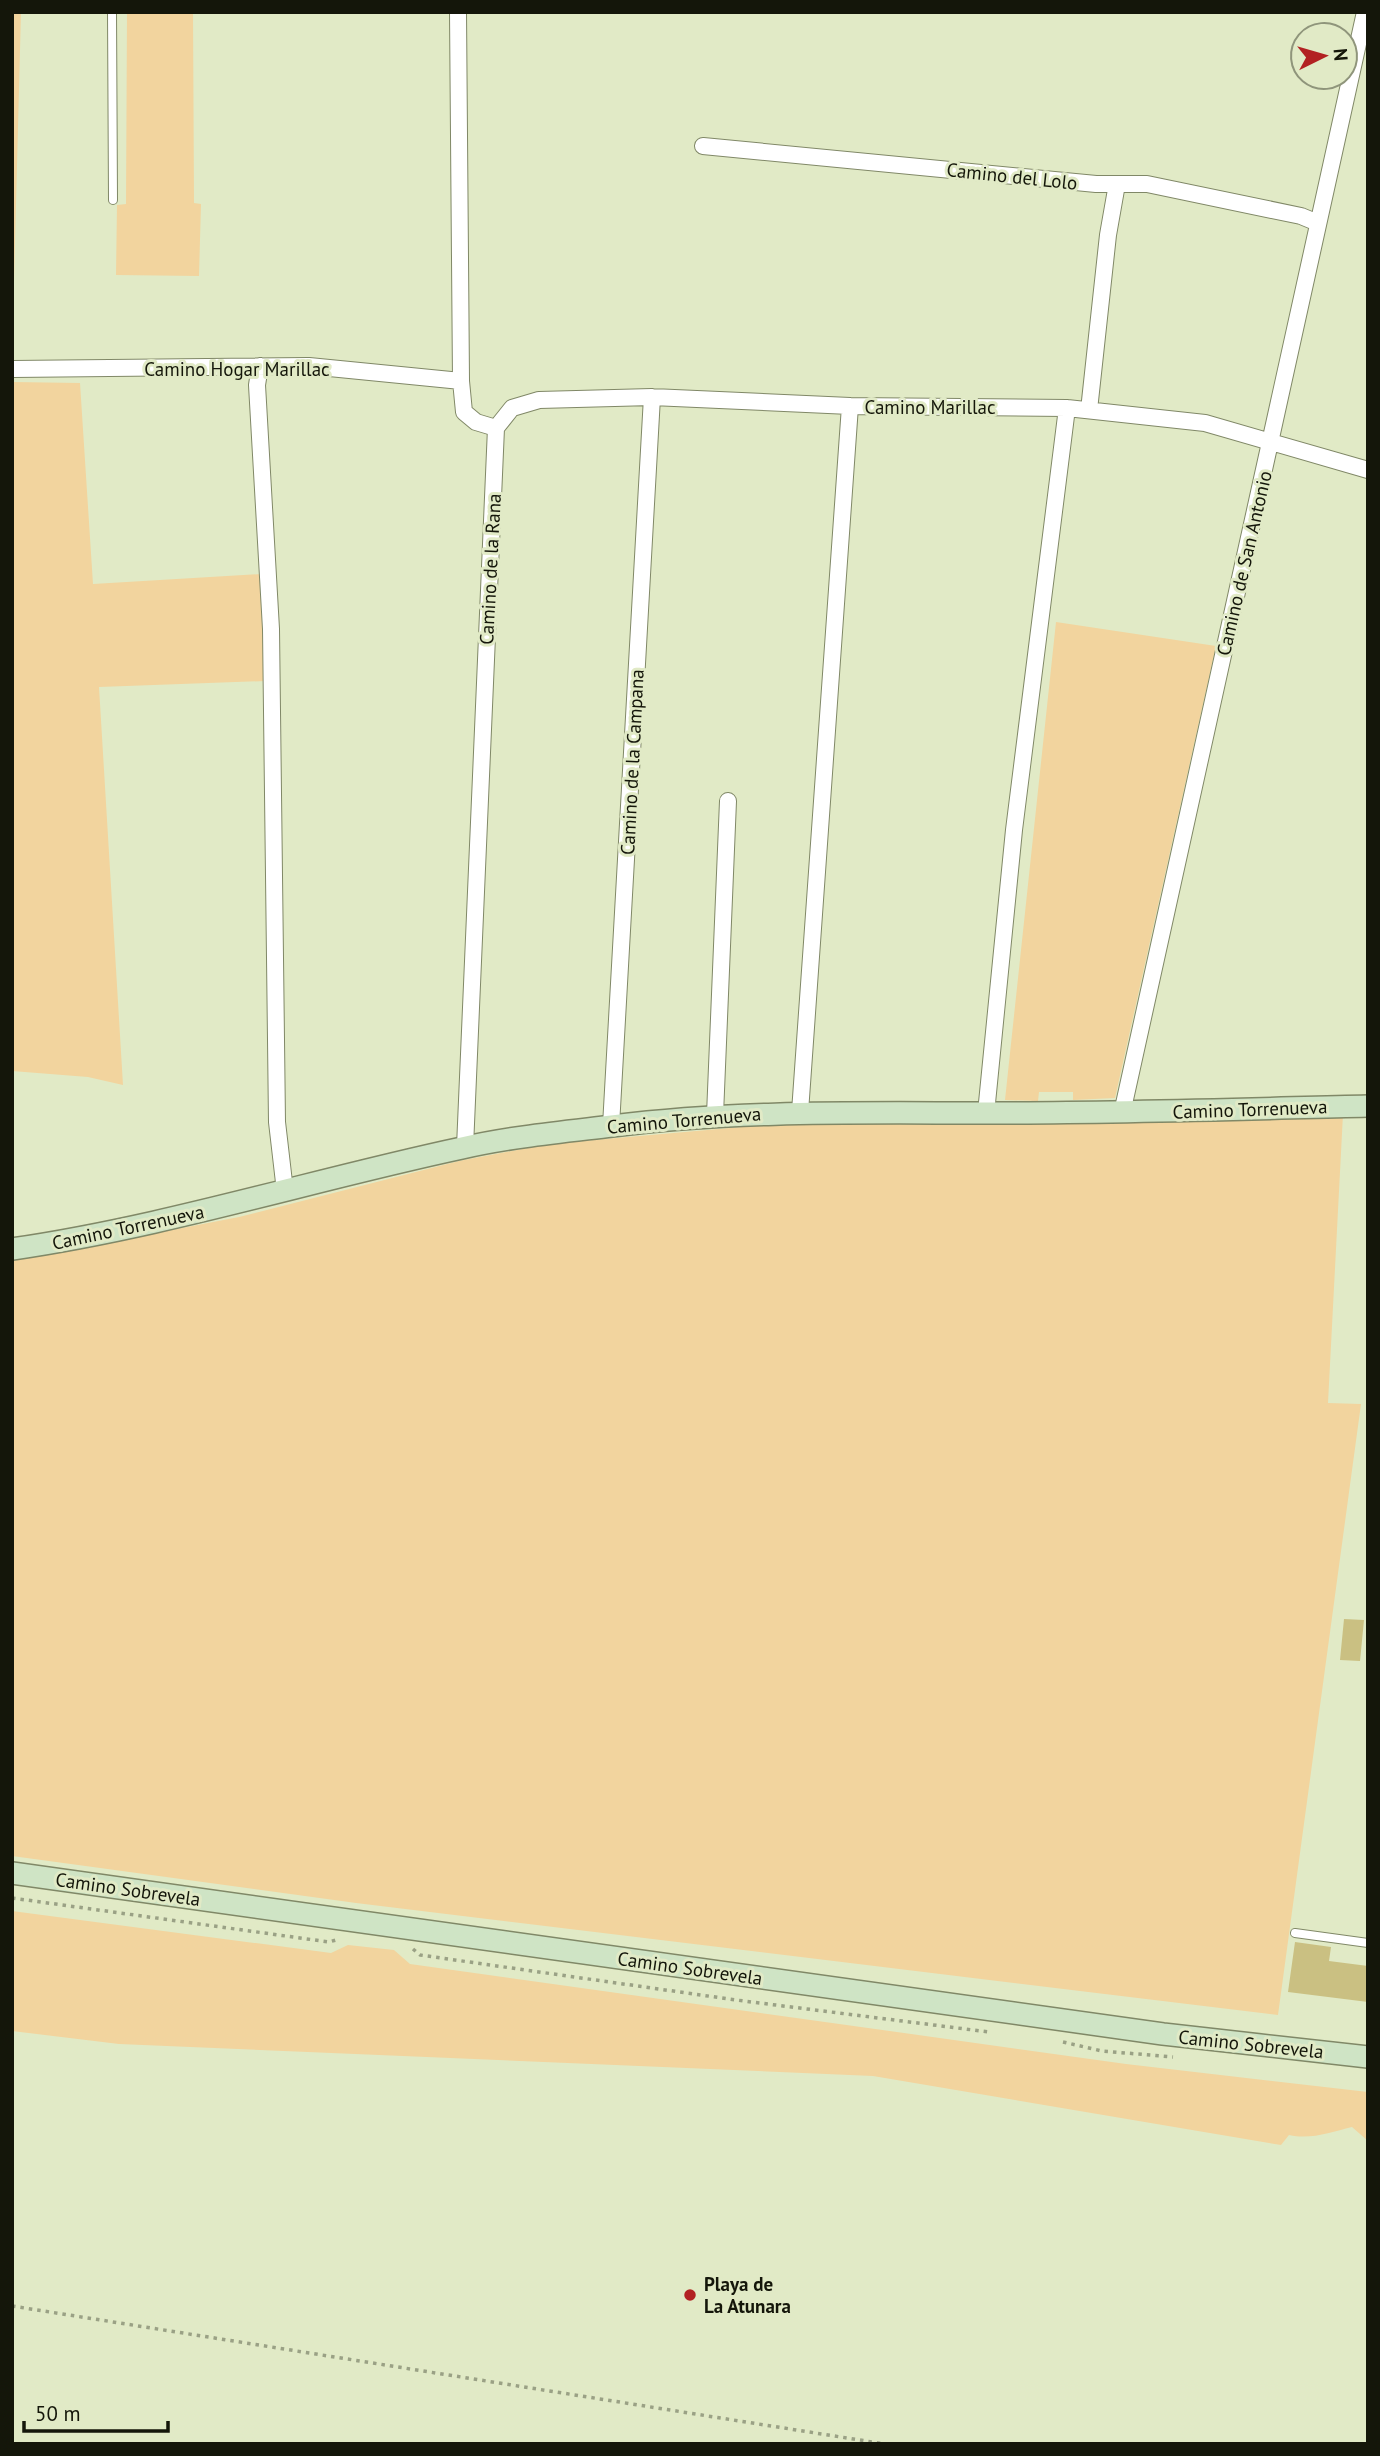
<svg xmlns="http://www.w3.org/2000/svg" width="1380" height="2456" font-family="'PT Sans',sans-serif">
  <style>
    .green { fill: #f2d49e }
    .building { fill: #cac082 }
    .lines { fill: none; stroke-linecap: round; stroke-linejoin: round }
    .lane-casing { stroke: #808867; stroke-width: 10 }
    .street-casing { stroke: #808867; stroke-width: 18 }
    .secondary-casing { stroke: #808867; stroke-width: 24 }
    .path { stroke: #9aa185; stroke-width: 3.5; stroke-dasharray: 3.5 5; stroke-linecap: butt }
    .lane { stroke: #fff; stroke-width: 8 }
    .street { stroke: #fff; stroke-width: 16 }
    .secondary { stroke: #cfe4c5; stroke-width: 21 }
    .poi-dot { fill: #b22122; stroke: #e1eac6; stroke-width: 2.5 }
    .labels { text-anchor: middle; stroke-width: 6; stroke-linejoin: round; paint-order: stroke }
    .street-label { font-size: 19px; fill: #14160a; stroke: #e1eac6 }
    .poi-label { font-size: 19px; font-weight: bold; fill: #14160a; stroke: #e1eac6; text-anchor: start }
  </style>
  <rect width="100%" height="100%" fill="#e1eac6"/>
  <path class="green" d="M12 12H21L12 359Z
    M127 12H193L194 203 201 204 199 276 116 275 117 205 126 204Z
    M12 382 80 383 93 584 262 574 266 681 99 687 123 1085 88 1077 12 1071Z
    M1056 622 1216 646 1115 1098 1073 1100V1092H1039L1038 1101 1005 1100Z
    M1343 1114 1328 1403 1361 1404 1278 2015 356 1903 12 1856V1261L239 1217 459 1161 549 1144 788 1123 978 1125Z
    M12 1911 331 1953 348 1945 394 1950 410 1964 1126 2064 1368 2092V2141L1352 2127C1331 2132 1311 2140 1289 2135L1281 2145 873 2076 119 2044 12 2031Z"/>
  <path class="building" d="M1344 1619 1364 1620 1360 1661 1340 1660Z
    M1295 1942 1331 1947 1329 1961 1368 1966V2002L1288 1992Z"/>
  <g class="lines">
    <g class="lane-casing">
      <path id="lane" d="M112 12 113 200
        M1295 1933 1368 1943"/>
    </g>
    <g class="street-casing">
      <path id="street" d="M458 12 461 381 464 412 476 422 496 428
        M703 146 1096 184H1147L1301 216 1318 223
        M260 366 257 385 271 629 277 1122 285 1191
        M12 369 309 366 461 381
        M1089 410 1108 235 1117 184
        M496 428 512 408 539 400 652 397 850 406 1067 408 1205 423 1368 470
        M800 1112 850 406
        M986 1113 1014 830 1067 408
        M1122 1113 1365 12
        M715 1115 728 801
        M611 1126 652 397
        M465 1147 496 428"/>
    </g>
    <g class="secondary-casing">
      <path id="secondary" d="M12 1249C164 1227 312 1180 462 1148 510 1137 562 1132 612 1126 739 1110 861 1113 989 1113 1116 1113 1242 1109 1368 1106
        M12 1873 1163 2034 1368 2057"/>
    </g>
    <path class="path" d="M12 1898 329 1942 336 1940
      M413 1949 420 1955 736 2000 989 2032
      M1063 2042 1102 2051 1173 2057
      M12 2306 885 2444"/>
    <use href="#lane" class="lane"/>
    <use href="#street" class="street"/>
    <use href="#secondary" class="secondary"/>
  </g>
  <circle class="poi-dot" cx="690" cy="2295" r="7"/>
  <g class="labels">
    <g class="street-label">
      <text transform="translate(1012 176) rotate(6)" y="7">Camino del Lolo</text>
      <text x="237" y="376">Camino Hogar Marillac</text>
      <text x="930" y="414">Camino Marillac</text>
      <text transform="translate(1244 563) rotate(-77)" y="7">Camino de San Antonio</text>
      <text transform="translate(490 569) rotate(-87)" y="7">Camino de la Rana</text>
      <text transform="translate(632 762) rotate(-87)" y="7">Camino de la Campana</text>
      <text transform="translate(1250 1109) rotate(-2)" y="7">Camino Torrenueva</text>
      <text transform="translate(684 1120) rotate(-5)" y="7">Camino Torrenueva</text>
      <text transform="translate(128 1227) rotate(-12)" y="7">Camino Torrenueva</text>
      <text transform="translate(128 1889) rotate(8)" y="7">Camino Sobrevela</text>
      <text transform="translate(690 1968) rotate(8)" y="7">Camino Sobrevela</text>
      <text transform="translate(1251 2044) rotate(6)" y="7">Camino Sobrevela</text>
    </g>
    <g class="poi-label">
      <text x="704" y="2291">Playa de<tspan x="704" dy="22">La Atunara</tspan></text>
    </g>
  </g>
  <rect width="1380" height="2456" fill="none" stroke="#14160a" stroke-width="28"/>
  <g transform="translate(1324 56) rotate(85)"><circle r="33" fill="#e1eac6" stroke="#8f957b" stroke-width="2"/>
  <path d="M0-5L12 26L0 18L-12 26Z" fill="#b22122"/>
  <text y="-10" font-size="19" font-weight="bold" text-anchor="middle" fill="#14160a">N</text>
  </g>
  <path d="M24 2421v10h144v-10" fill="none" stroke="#14160a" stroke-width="3.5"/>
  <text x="35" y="2421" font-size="21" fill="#14160a" stroke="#e1eac6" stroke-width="5" paint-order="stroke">50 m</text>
</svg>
